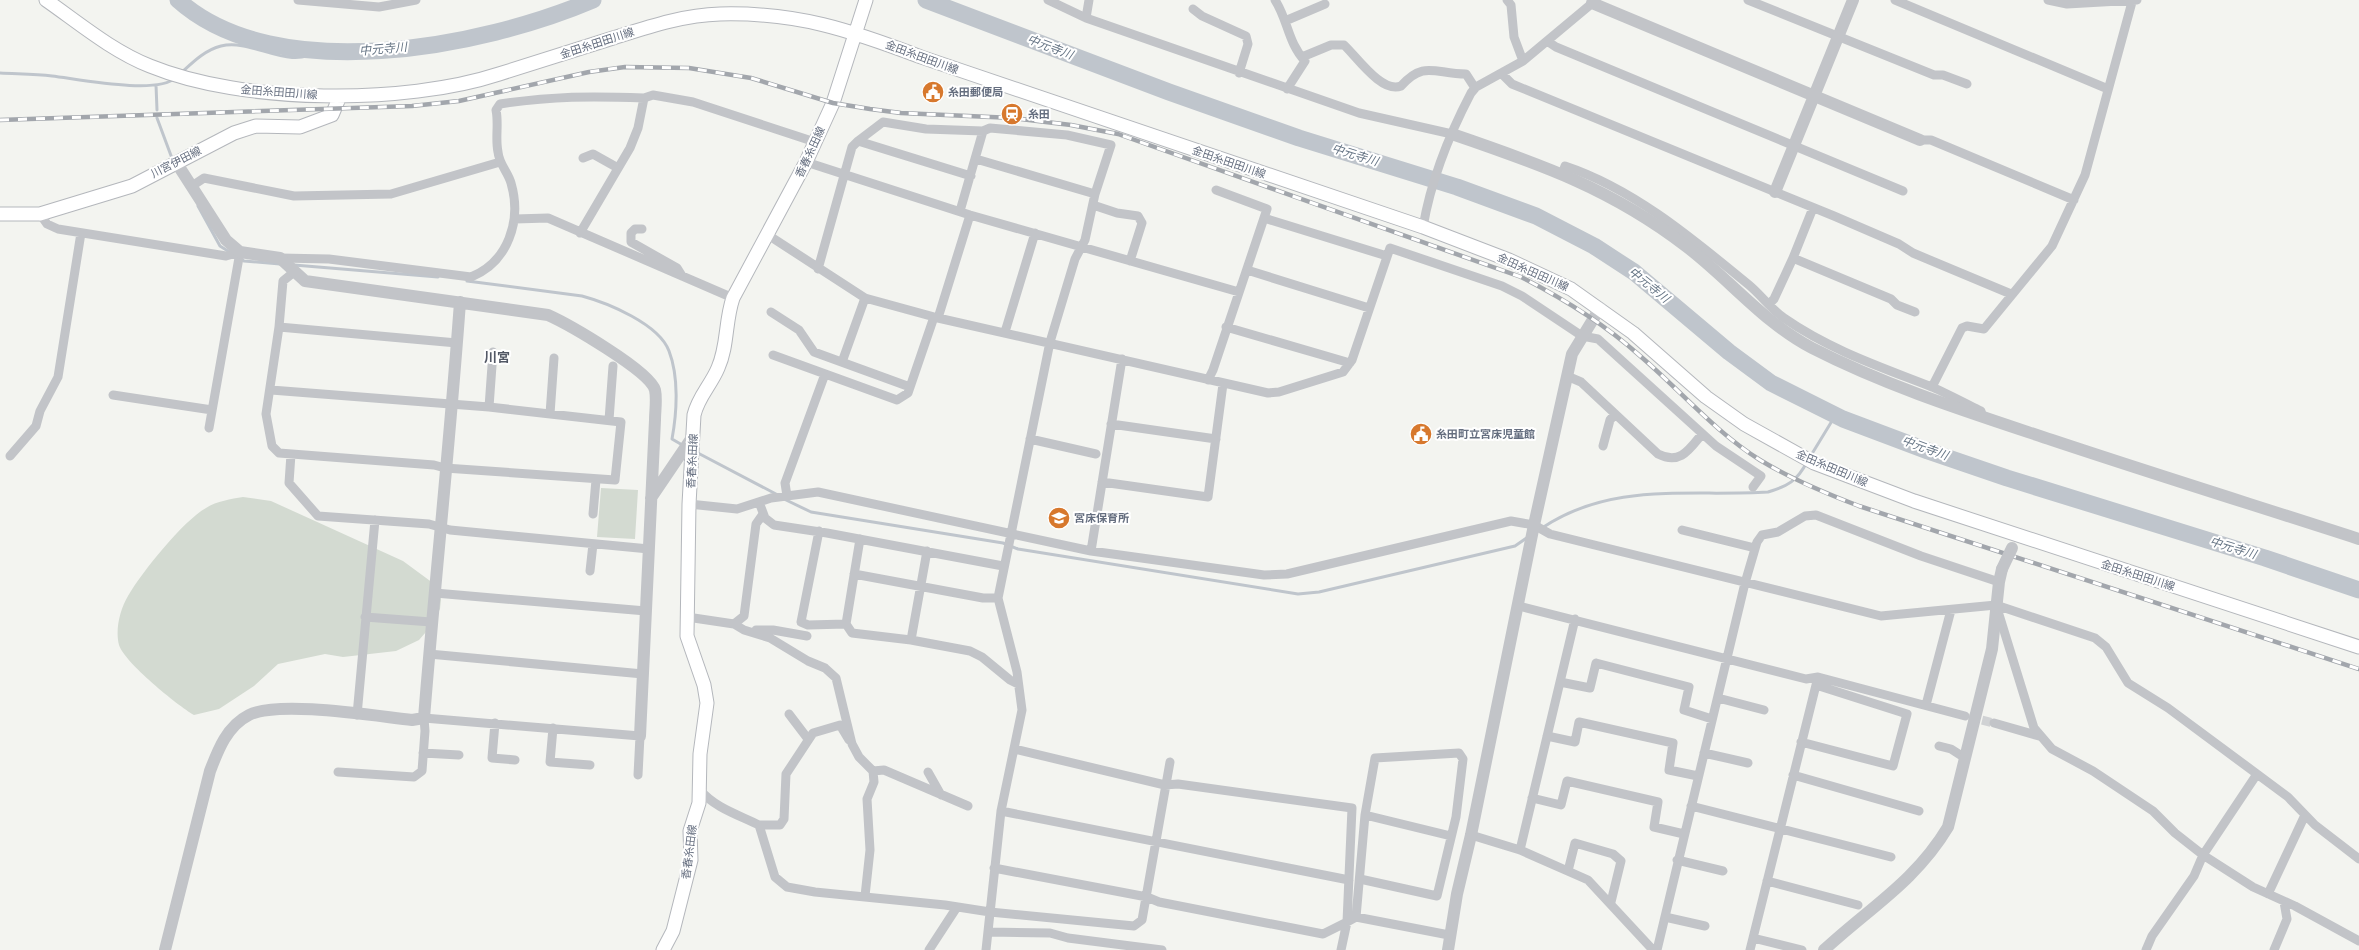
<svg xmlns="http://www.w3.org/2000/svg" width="2359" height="950" font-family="Arial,'Noto Sans JP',sans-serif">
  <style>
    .green { fill: #d3dad1 }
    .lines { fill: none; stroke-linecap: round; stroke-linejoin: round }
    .stream { stroke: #bfc5cc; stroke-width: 3 }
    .river { stroke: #bfc5cc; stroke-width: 17 }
    .minor-tunnel { stroke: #d0d2d4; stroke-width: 9; stroke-dasharray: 9 4.5; stroke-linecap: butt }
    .secondary-casing { stroke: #b4b7bc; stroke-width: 15 }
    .minor { stroke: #c2c4c8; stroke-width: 9 }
    .tertiary { stroke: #c2c4c8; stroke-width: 12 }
    .secondary { stroke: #fff; stroke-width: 13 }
    .rail-casing { stroke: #a2a6ac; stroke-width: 4.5 }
    .rail { stroke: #fff; stroke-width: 3; stroke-dasharray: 9; stroke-linecap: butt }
    .tertiary-bridge { stroke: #c2c4c8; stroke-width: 12 }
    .labels { text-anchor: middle; stroke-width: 4; stroke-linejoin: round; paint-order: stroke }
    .street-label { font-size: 11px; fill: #656e7f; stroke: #fff }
    .poi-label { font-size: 11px; font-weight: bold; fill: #656e7f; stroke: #fff; text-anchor: start }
    .water-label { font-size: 12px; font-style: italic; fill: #657484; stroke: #fff }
    .quarter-label { font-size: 13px; font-weight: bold; fill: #525865; stroke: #fff }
  </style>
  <rect width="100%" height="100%" fill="#f3f4f0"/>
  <path class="green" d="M601 488 638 490 635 539 597 537Z
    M243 497 271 501 403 561 437 586 441 599 440 609 432 625 419 640 396 651 343 657 325 654 278 664 254 686 219 709 194 715C177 705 125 663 119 645 115 630 120 609 128 596 142 572 183 521 206 508 217 501 231 499 243 497Z"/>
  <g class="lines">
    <path class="stream" d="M0 73C17 74 35 74 52 76 78 79 157 95 175 78
      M181 73C193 62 205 50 221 46 253 38 289 72 319 50
      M156 85 157 110
      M157 118 173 161
      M198 206 220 246 231 253
      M241 259 244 261 280 264
      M294 265 438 277
      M467 281 582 296C608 303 659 324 669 351 679 377 677 412 672 439L684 446
      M696 452 776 494
      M1810 457 1835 416
      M784 499 811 512 1003 543 1018 549 1298 594 1319 592 1515 546 1528 537
      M1542 528C1612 481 1689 497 1768 492 1788 486 1797 481 1807 462"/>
    <path class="river" d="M178 0C276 88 483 47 593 0
      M926 0 1169 92 1299 138 1457 187 1536 216 1594 246 1634 272 1729 352 1771 383 1843 419 1928 451 2007 478 2265 558 2359 590"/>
    <path class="minor-tunnel" d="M1969 717 1994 723"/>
    <g class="secondary-casing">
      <path id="secondary" d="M46 0C79 23 112 51 150 66 243 104 404 105 499 74 537 62 575 50 613 38 648 27 683 15 720 14 797 12 850 30 921 57L1423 227 1509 260 1571 289 1633 333 1706 397 1744 424 1814 463 1914 501 2359 647
        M0 214H40L132 186 234 133 256 126 300 127 332 115 340 96
        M663 950 673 931 691 860 690 831 699 803 700 754 707 703 704 685 687 636 689 504 694 415C698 397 711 385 718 368 728 346 725 321 733 298L806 162 833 103 866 0"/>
    </g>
    <path class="minor" d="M298 0 379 7 416 0
      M1048 0 1086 18
      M1089 0 1086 18 1359 113 1452 134
      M1275 0C1288 20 1288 43 1305 61L1287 89
      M1507 0 1511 5 1514 37 1523 61
      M1748 0 1934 75H1943L1967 84
      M1895 0 2108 89
      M2048 0 2067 4 2137 0
      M1193 9 1202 16 1246 36 1248 44 1239 73
      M1285 21 1325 4
      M1547 41 1556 47 1903 191
      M1302 57 1331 45H1344C1356 56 1382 94 1401 86 1424 60 1435 74 1466 74L1475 88
      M1502 74 1512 84 1834 216 1899 244 1913 253 2011 294
      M1920 140H1931L2074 200
      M858 141 883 122 926 129 983 131
      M583 158 593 154 618 168
      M976 159 1095 194 1085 240 1075 259 1050 342 998 598 1017 672 1022 710 1001 811 986 950
      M806 162 970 215 1239 292
      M1562 174 1565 166C1634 189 1693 239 1749 285 1761 295 1771 309 1784 318 1830 350 1881 367 1932 387 1948 394 1965 403 1981 411L1982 415
      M192 186 204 178 294 196 391 194 500 162
      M1216 190 1267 209 1264 218
      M1093 205 1117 213 1138 216 1142 223 1130 261
      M1813 208 1793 258 1891 299 1897 305 1915 312
      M960 211 983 131 990 128 1067 135 1111 145 1095 194
      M40 214 47 224 58 229 226 256 240 252 209 428
      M515 219 548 218 733 298
      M1423 227C1431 180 1449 135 1471 93L1476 87 1523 61 1596 0
      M642 229H635L631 233V242L677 268 682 276
      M580 233 630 148 638 128 644 98 653 95 693 102 815 142
      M768 235 865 298 938 318 1268 393 1279 392 1343 372 1352 360 1390 248 1502 286 1522 296 1582 336 1598 339 1716 446 1761 476 1753 487
      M280 258 329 259 471 277C508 262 522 221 511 183 508 172 499 164 498 152 495 138 499 124 496 110L500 104C552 96 592 96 644 98
      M818 269 852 147 858 141 971 176
      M1247 270 1369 308
      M1769 304 1774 299 1793 258
      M771 312 799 330 814 352 910 387
      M938 318 970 215
      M279 327 457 343
      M1226 327 1350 363
      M1005 332 1035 233
      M773 355 897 400 908 393 934 317
      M842 362 865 298
      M1567 376 1581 382 1658 454C1680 465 1689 450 1702 434
      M1208 380 1213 370 1264 218 1387 256
      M1932 387 1962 328 1967 326 1984 329 2052 246 2085 175 2132 2
      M271 390 489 407 621 422 615 480 445 468 434 465 279 453 272 446 266 414 279 327 283 281 294 272
      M113 395 212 410
      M489 407 493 352
      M550 414 554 358
      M609 420 613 366
      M1111 424 1216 439
      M1030 439 1096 454
      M1603 446 1610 420 1615 414
      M291 454 289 483 318 516 429 524 450 530 649 549
      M10 456 36 426 40 411 58 377 81 233
      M1102 482 1208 497 1223 384
      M787 496 785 483 825 374
      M759 502 765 518 774 525 827 533 1003 566
      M689 504 737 509 771 498 818 492 1091 551 1264 575 1287 574 1511 521 1534 525 1550 534 1881 616 1996 605 2095 638 2106 647 2128 683 2168 708 2288 797 2315 825 2359 859
      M593 514 596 480
      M1682 530 1755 548
      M819 531 801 622 808 625 846 624
      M860 539 846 624 852 633 911 640 970 651 982 657 1010 680 1018 684
      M1091 551 1122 359
      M590 571 593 544
      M854 574 983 598H998
      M435 593 646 611
      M1519 606 1806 679 1818 677 1965 716
      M1997 608 2034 728 2052 749 2093 771 2153 811 2175 833 2203 855 2253 887 2295 906 2359 941
      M365 617 431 622
      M687 617 734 624 744 630 770 638 808 661 825 668 836 678 852 744 859 757 873 771 874 782 867 799 870 850 865 896
      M734 624 744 616 756 524 763 514
      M756 630H773L807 636
      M911 640 927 551
      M429 654 643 674
      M1560 682 1590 688 1596 663 1689 687 1684 710 1712 719
      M1718 698 1764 710
      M1926 705 1951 610
      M789 714 808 739
      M357 715 375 520
      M495 723 492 758 515 760
      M1994 723 2039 736
      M553 728 550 762 590 765
      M1547 736 1575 742 1579 722 1673 743 1669 770 1698 776
      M1801 742 1893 766 1907 714 1816 685
      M1939 746 1951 749 1965 758
      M423 753 459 755
      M1704 753 1748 763
      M873 771 884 770 968 806
      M338 772 414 777 422 771 425 731 424 718 640 736 638 775
      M928 772 941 795
      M1793 775 1919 811
      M700 790C715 808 739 815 759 825L775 877 787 887 815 892 945 905 990 912 1134 926 1142 920 1170 762
      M1532 798 1561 805 1567 781 1658 802 1654 827 1684 834
      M1691 806 1891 857
      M1001 811 1349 880
      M1365 815 1451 836
      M759 825H780L784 819 786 774 813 733 840 725 849 740
      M1471 835 1520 850 1588 880 1653 950
      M1520 850 1575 619
      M1677 860 1723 871
      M994 868 1147 897 1159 902 1323 934 1347 922 1352 808 1178 784 1165 785 1014 749
      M1568 871 1575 843 1613 854 1621 861 1611 902
      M1767 881 1858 905
      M2268 894 2305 815
      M1356 917 1365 815 1375 758 1459 753 1463 759 1456 817 1437 896 1360 879
      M1665 917 1705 926
      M988 932 1050 933 1068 938 1162 950
      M1753 938 1802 950
      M929 950 957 907
      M1341 950 1347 922 1356 917 1449 935
      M1657 950 1745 583 1757 542 1762 535 1778 532 1805 516 1816 515 1921 556 1999 582
      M1750 950 1818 677
      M2146 950 2152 936 2194 876 2203 855 2257 774
      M2274 950 2287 919 2284 902"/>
    <path class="tertiary" d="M1592 3 1920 140
      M1452 134C1540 164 1612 189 1687 247 1729 279 1764 323 1812 348 1888 387 1971 413 2052 440 2154 474 2257 506 2359 539
      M176 162 226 240 240 252 280 258 305 281 548 315C568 324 650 371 655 390 657 399 655 411 655 420L640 736
      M1775 192 1853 0
      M651 498 693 436
      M165 950 210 771C218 750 227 726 249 715 279 700 375 716 412 720L424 718C435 580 450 441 460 302
      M1448 950 1457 894 1471 835 1534 525 1572 354 1600 308
      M1824 950C1869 908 1915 882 1948 827L1992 649 1999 582 2002 569"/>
    <use href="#secondary" class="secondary"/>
    <g class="rail-casing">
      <path id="rail" d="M0 120 412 106 459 101 589 72 625 67 689 68 751 78 833 103 870 109 901 113 1013 118 1071 125 1118 134 1521 277C1564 299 1603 323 1639 355 1679 389 1715 432 1760 460 1791 479 1825 493 1859 506L2359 669"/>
    </g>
    <use href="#rail" class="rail"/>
    <path class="tertiary-bridge" d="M2002 569 2012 548"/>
  </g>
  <defs>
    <g id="civic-disc" transform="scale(1.15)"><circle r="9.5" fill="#d7782d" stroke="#fff"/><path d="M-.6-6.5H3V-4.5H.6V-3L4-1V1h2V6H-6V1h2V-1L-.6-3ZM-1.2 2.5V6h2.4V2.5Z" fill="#fff"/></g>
    <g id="station-disc" transform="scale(1.15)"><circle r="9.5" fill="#d7782d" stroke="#fff"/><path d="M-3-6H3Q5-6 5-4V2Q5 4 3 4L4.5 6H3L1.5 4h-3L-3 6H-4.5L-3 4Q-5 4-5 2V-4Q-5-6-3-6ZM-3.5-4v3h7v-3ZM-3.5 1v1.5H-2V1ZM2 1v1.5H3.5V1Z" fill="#fff"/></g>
    <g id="school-disc" transform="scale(1.15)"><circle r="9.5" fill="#d7782d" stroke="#fff"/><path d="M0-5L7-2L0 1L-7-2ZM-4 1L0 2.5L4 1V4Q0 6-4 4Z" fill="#fff"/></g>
  </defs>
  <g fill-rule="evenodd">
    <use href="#civic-disc" x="933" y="92"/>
    <use href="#station-disc" x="1012" y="114"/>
    <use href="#civic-disc" x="1421" y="434"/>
    <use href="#school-disc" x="1059" y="518"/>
  </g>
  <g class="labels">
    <g class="street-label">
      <text transform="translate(597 43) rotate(-18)" y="4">金田糸田田川線</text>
      <text transform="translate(922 57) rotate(20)" y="4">金田糸田田川線</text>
      <text transform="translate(279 92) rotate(4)" y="4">金田糸田田川線</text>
      <text transform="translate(810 152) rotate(-65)" y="4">香春糸田線</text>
      <text transform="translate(176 162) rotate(-27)" y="4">川宮伊田線</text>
      <text transform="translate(1229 162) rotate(19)" y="4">金田糸田田川線</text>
      <text transform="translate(1533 272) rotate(24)" y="4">金田糸田田川線</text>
      <text transform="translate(692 461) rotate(-87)" y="4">香春糸田線</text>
      <text transform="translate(1832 468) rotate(23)" y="4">金田糸田田川線</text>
      <text transform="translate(2138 575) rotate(18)" y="4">金田糸田田川線</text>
      <text transform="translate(689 852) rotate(-83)" y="4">香春糸田線</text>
    </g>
    <g class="poi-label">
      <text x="948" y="96">糸田郵便局</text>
      <text x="1028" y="118">糸田</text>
      <text x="1436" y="438">糸田町立宮床児童館</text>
      <text x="1074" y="522">宮床保育所</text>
    </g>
    <g class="water-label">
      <text transform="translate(1050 47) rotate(21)" y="4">中元寺川</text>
      <text transform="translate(383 49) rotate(-5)" y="4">中元寺川</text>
      <text transform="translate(1355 155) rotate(17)" y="4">中元寺川</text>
      <text transform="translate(1649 285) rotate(39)" y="4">中元寺川</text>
      <text transform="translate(1925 448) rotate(20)" y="4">中元寺川</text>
      <text transform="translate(2233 548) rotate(17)" y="4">中元寺川</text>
    </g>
    <g class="quarter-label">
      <text x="497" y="362">川宮</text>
    </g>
  </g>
</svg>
